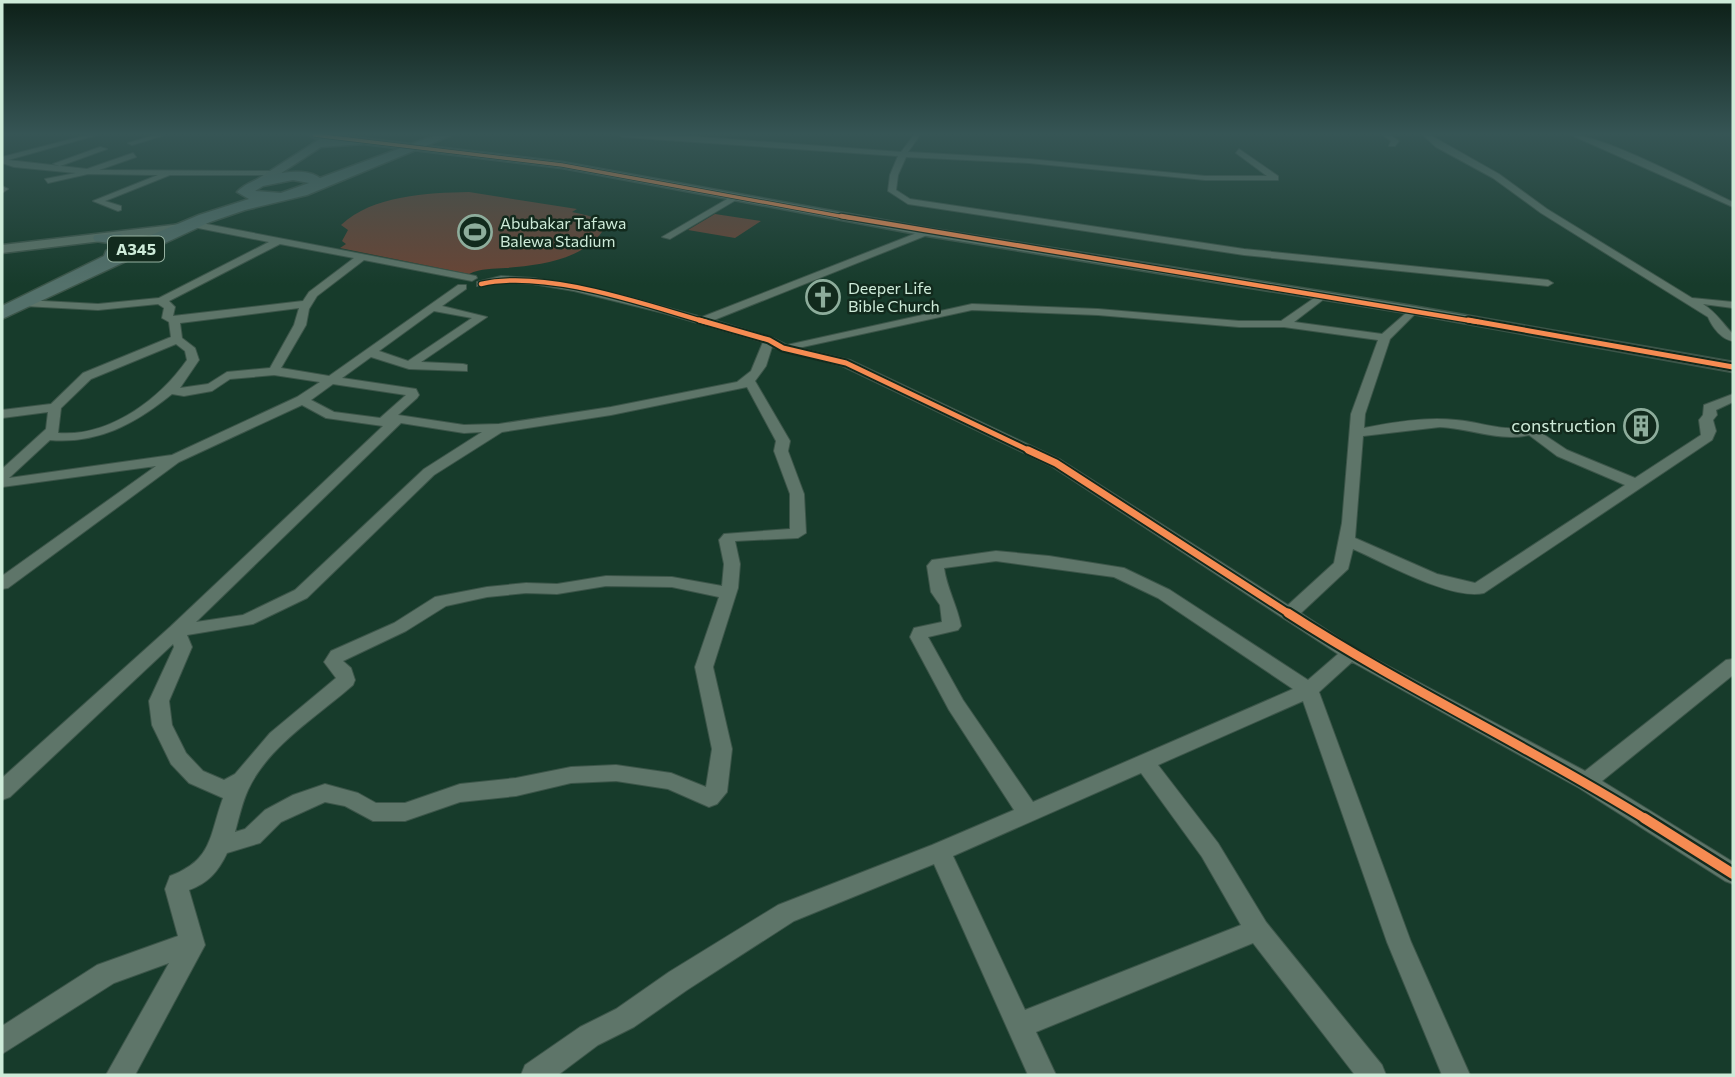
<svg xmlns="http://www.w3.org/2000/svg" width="1735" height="1077" font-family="Commissioner,sans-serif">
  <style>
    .green { fill: #6b4434 }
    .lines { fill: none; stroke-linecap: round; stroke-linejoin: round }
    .street-casing { stroke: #3c5549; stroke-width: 2 }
    .secondary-casing { stroke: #3c5549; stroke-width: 3 }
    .primary-casing { stroke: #3c5549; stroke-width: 3 }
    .highway-casing { stroke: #3c5549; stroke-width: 3 }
    .street { fill: #5e7569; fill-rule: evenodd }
    .secondary { fill: #5e7569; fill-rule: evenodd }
    .primary { fill: #58726a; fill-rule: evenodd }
    .highway { fill: #54716b; fill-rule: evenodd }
    .cycleway-far5-casing { stroke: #122a1d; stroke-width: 5 }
    .cycleway-far4-casing { stroke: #122a1d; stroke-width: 7 }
    .cycleway-far3-casing { stroke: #122a1d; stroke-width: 9 }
    .cycleway-far2-casing { stroke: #122a1d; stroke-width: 11 }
    .cycleway-far1-casing { stroke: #122a1d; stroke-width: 13 }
    .cycleway-casing { stroke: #122a1d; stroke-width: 15 }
    .cycleway-far5 { stroke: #f68b52; stroke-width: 3.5 }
    .cycleway-far4 { stroke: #f68b52; stroke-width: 4.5 }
    .cycleway-far3 { stroke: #f68b52; stroke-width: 5 }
    .cycleway-far2 { stroke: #f68b52; stroke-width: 7 }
    .cycleway-far1 { stroke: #f68b52; stroke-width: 9 }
    .cycleway { stroke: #f68b52; stroke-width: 10 }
    .labels { text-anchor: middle; stroke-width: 5; stroke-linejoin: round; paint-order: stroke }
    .far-poi-label { font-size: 16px; fill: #ceebd9; stroke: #122a1d; text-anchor: start }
    .shield { fill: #122a1d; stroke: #96b1a1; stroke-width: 2 }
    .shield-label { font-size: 16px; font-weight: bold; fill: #ceebd9 }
    .poi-label { font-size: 18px; fill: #ceebd9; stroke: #122a1d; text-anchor: end }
  </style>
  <rect width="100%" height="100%" fill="#173b2b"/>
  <path class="green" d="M469 192 577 209 572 212C584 215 601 216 604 229 584 260 540 265 506 268 493 269 481 268 469 274L340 248 346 244 342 241 348 230 341 225C373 195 427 193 469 192Z
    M715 214 761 221 735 238 688 230Z"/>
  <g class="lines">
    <g class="street-casing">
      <path id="street" d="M87 135H97L8 160 87 169 133 153 136 157 99 170 272 171 276 173 272 175H170L105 201 121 206V210L118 211 93 201 158 175 88 174 48 183 45 179 76 173 14 167 2 163V157Z
        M155 135H165L132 145 128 143Z
        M619 135H675L901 152 914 135H920L908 152 1029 159 1205 176H1267L1236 153 1239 149 1278 176V180H1205L1029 163 906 157 898 175 896 190 910 199 1244 249 1548 280 1553 283 1548 286 1244 255 908 204 888 191 890 175 898 156 622 137Z
        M1383 135H1390L1399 141 1395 146H1389L1391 141Z
        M1423 135H1430L1499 174 1547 209 1692 298 1733 302V308L1703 304C1717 313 1722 323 1733 334V341C1722 340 1712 327 1708 317L1541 213 1493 178 1436 147Z
        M1571 135C1604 135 1698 186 1733 202V207Z
        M100 147 107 149 60 166 53 164Z
        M2 186 8 189 2 193Z
        M734 195 741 197 670 239 662 237Z
        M191 221 476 276 477 278 472 281 364 260 317 296 309 309 306 325 281 368 329 376 458 285H466V289L442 306 487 317 421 362 463 364 467 365V371L409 369 371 357 342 378 416 389 419 395 417 398 398 415 464 425 499 424 611 407 737 382 751 371 763 342 663 313 574 291 533 284 501 282 477 286V282L501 276 533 278 620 295 702 317 927 229 930 230V234L714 320 773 338 787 345 972 304 1098 309 1239 321H1281L1320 294 1324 295V299L1294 322 1382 334 1413 307 1418 310 1417 312 1390 339 1365 414 1364 428C1394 422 1425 417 1456 420 1482 422 1505 433 1531 426L1567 450 1635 478 1701 435 1699 420 1703 415 1704 405 1733 394V402L1716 410 1717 415 1713 420 1716 431 1712 440 1484 593C1452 601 1383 562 1353 549L1348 569 1301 613 1356 649 1585 771 1726 660 1733 659V675L1602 781 1733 862V884L1725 881 1579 788 1352 662 1319 692 1411 942 1470 1075H1442L1387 942 1303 701 1158 765 1218 843 1266 922 1382 1065 1386 1075H1355L1253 943 1036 1032 1056 1075H1028L934 864 794 921 687 990 634 1027 598 1045 558 1075H521L525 1065 580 1027 616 1009 669 972 778 905 932 845 1014 810 949 710 910 637 914 628 942 622 940 605 931 592 927 566 932 560 996 551 1049 556 1124 568 1170 590 1308 680 1338 654 1051 466 842 366 772 347 766 366 755 381 790 441 788 451 804 494 806 533 798 538 735 541 740 564 738 588 713 667 732 749 727 792 717 804 709 807 668 789 616 781 571 783 516 796 460 802 405 821H373L345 806 325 802 281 822 260 843 227 853C218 872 208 883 189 890L205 945 135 1075H106L169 963 114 983 2 1054V1026L97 965 178 936 165 889 170 876C213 860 209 836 223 798L189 783 171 764 152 725 149 701 174 647 173 644 10 797 2 800V778L170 627 383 426 326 418 302 405 179 462 8 588 2 589V576L156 466 2 487V469L46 429 48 412 2 418V410L51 404 83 373 171 337 169 322 162 318 164 308 158 304 98 310 24 306 19 303 24 300 98 304 159 298 269 242 188 226 187 224ZM280 244 354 258 309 292 303 301 173 316 175 307 169 301ZM299 308 294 325 270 368 227 372 208 384 180 388 199 360 195 348 182 338 180 323ZM972 310 1098 315 1239 327H1284L1378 340 1351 414 1342 523 1334 563 1288 605 1061 460 850 360 798 348ZM434 311 472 318 408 361 379 351ZM176 344 185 351 187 360C159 400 109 437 58 433L61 408 91 379ZM274 375 320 382 297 397 172 455 9 478 50 440C98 444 135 424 172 394L184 396 212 391 230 379ZM333 384 406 395 380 418 334 412 311 400ZM747 387 776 441 774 451 790 494V529L724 534 719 540 724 564 722 586 672 577 606 576 557 584 526 583 487 587 435 597 394 623 331 651 324 662 336 678 270 733 235 774 224 780 203 771 186 753 172 725 169 701 192 647 187 635 253 624 307 598 434 475 502 432 611 415ZM401 423 464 433 482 432 424 469 295 590 243 615 196 622ZM1440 427C1469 428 1500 442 1529 435L1557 456 1625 485 1475 583 1437 574 1355 538 1363 436ZM996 561 1114 577 1158 598 1293 689 1033 802 963 700 928 637 958 630 961 626C957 605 947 589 944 568ZM606 586 672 587 719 597 695 667 712 749 706 787 671 773 616 765 571 767 516 778 460 784 405 803H376L358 793 325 784 293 795 265 810 245 829 235 832C239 818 242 803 248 790 268 746 318 716 353 685L355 680 351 668 343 661 406 631 446 606 487 597 526 593 557 594ZM1141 773 1202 857 1241 925 1025 1010 953 856Z"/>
    </g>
    <g class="secondary-casing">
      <path id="secondary" d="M309 135H334L562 162 927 228 1413 306 1733 362V372L1413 314 927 236 562 168 314 138Z
        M181 224 187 228 185 231 2 253V245Z"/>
    </g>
    <g class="primary-casing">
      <path id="primary" d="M326 135H338L335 139 363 138 369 141 363 144 321 147 263 185 259 186 253 182Z"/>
    </g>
    <g class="highway-casing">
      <path id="highway" d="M436 135H452L307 195 245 210 210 222 2 319V306L104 256 106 251 116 244 95 241 93 238 95 235 120 234 135 242 199 215 249 199 237 192C251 176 302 164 320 178ZM293 180 309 183 281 193 255 191 263 186Z"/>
    </g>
    <use href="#street" class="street"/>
    <use href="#secondary" class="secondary"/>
    <use href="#primary" class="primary"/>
    <use href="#highway" class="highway"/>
    <g class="cycleway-far5-casing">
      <path id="cycleway-far5" d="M314 135 562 165 850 218"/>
    </g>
    <g class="cycleway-far4-casing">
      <path id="cycleway-far4" d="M841 216 1478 322
        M481 284C544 269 643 304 706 322"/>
    </g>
    <g class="cycleway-far3-casing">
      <path id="cycleway-far3" d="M699 320 769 340 783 348 846 363 1032 452
        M1468 320 1733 367"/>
    </g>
    <g class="cycleway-far2-casing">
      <path id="cycleway-far2" d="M1028 450 1056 463 1291 615"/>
    </g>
    <g class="cycleway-far1-casing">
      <path id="cycleway-far1" d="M1288 613C1404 688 1530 747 1647 820"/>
    </g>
    <g class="cycleway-casing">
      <path id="cycleway" d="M1644 818 1733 874"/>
    </g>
    <use href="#cycleway-far5" class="cycleway-far5"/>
    <use href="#cycleway-far4" class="cycleway-far4"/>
    <use href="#cycleway-far3" class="cycleway-far3"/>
    <use href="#cycleway-far2" class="cycleway-far2"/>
    <use href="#cycleway-far1" class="cycleway-far1"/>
    <use href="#cycleway" class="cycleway"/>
  </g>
  <linearGradient id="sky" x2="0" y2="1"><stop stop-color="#0d2018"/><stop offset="0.47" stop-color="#365555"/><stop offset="1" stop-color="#365555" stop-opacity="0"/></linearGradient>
  <rect width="1735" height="285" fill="url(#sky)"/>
  <defs>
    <g id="stadium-ring" transform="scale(1.75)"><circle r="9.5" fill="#122a1d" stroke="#8ead9c" stroke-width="1.5"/><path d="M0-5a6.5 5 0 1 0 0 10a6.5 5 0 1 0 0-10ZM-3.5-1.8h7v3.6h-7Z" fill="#8ead9c"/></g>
    <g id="church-ring" transform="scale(1.75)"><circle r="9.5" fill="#122a1d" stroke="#8ead9c" stroke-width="1.5"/><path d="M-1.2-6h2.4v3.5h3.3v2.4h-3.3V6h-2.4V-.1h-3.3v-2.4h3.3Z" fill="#8ead9c"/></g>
    <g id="building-ring" transform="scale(1.75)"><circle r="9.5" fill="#122a1d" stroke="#8ead9c" stroke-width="1.5"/><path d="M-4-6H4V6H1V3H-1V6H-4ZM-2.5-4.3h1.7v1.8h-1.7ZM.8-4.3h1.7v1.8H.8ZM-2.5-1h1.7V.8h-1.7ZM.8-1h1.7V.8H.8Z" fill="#8ead9c"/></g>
  </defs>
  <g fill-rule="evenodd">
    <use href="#stadium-ring" x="475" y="232"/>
    <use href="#church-ring" x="823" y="297"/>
    <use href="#building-ring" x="1641" y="426"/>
  </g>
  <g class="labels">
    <g class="far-poi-label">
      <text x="500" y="229">Abubakar Tafawa<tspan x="500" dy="18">Balewa Stadium</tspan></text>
      <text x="848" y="294">Deeper Life<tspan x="848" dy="18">Bible Church</tspan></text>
    </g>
    <rect class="shield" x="108" y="236.5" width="56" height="25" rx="5"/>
    <g class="shield-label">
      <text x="136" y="255">A345</text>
    </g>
    <g class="poi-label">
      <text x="1616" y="432">construction</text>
    </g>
  </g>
  <rect width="1735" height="1077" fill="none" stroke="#ceebd9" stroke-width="7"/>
</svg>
